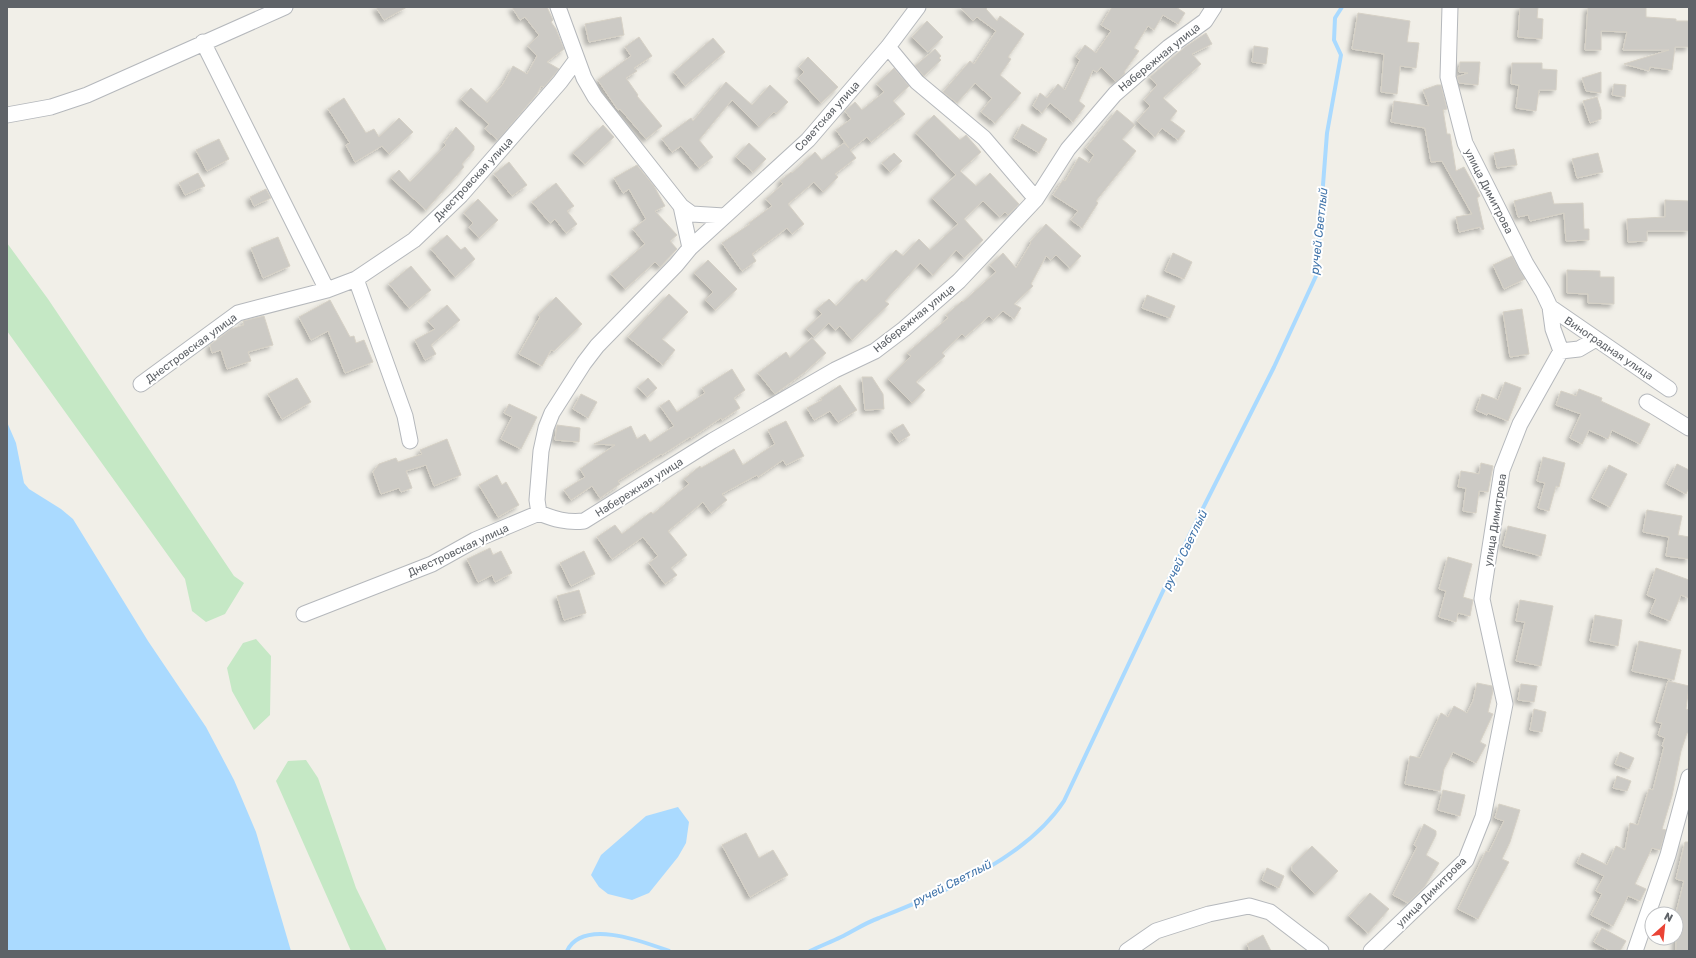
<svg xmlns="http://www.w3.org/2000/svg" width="1696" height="958" font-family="Rubik,sans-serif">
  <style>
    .green { fill: #c5e8c5 }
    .water { fill: #aadaff }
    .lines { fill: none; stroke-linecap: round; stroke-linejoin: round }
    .stream { stroke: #aadaff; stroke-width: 4 }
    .building { fill: #cccac5; stroke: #d6d1c6; filter: url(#shadow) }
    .street-casing { stroke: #b5b8bc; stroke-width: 17 }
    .street { stroke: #fff; stroke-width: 15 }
    .labels { text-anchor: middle; stroke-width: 4; stroke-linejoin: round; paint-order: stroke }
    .street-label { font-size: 11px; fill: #5f6368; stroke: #fff }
    .water-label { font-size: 12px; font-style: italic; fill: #4174aa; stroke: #fff }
  </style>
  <defs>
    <filter id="shadow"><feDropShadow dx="-3.5" dy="3.5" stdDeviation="2" flood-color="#0004"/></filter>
  </defs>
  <rect width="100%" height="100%" fill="#f1efe8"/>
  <path class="green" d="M7 243 48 299 234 576 244 583 225 614 206 622 192 611 185 579 7 331Z
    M256 639 271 656 270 715 254 730 232 691 227 668 243 643Z
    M306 760 318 778 356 888 387 951H351L276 781 288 761Z"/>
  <path class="water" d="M7 422 16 443 24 483 29 489 61 509 73 519 148 641 206 727 234 780 256 832 291 951H7Z
    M678 807 689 822 686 843 678 857 649 893 632 900 608 894 599 887 591 875 601 855 646 816Z"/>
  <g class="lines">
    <path class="stream" d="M567 951C583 918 644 942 669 951
      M810 951C820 946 831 942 841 937 853 931 865 923 879 918 943 892 1025 860 1064 801L1189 536 1274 367 1316 276 1327 133 1341 55 1334 40 1335 18 1342 7"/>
  </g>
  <path class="building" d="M376 7H407L384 20Z
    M512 7H547L553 20 551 22 556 29 564 49 547 62 559 69 544 87 541 86 537 94 498 140 485 129 489 124 461 99 471 88 487 103 503 84 513 66 527 74 537 56 528 46 539 35 525 17 520 20Z
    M960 7H988L986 9 997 21 1000 16 1024 34 1008 57 1011 59 1000 75 1021 93 995 123 981 112 992 98 975 83 957 103 943 92 970 61 974 64 996 31 977 17 973 21Z
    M1112 7H1176L1185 13 1178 24 1163 15 1154 30 1148 26 1134 48 1139 51 1124 72 1125 73 1116 82 1101 67 1097 72 1093 70 1079 101 1085 106 1073 122 1050 103 1042 113 1033 106 1040 93 1047 98 1058 84 1065 90 1080 60 1076 57 1085 45 1096 53 1111 31 1101 25Z
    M1520 7H1538L1537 18 1543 19 1542 39 1518 37Z
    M1588 7H1646V17L1676 19V21H1689V47H1675L1672 70 1650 67 1649 71 1624 64 1669 50H1623L1627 32 1601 31V50H1585Z
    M1358 13 1410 21 1407 42 1419 43 1416 68 1400 66 1397 94 1381 92 1384 54 1352 49Z
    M621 17 624 35 589 42 585 24Z
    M927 21 943 37 928 52 912 37Z
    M1206 33 1212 44 1192 54 1201 64 1163 98 1177 111 1170 120 1185 131 1178 140 1162 128 1155 137 1137 121 1150 106 1144 100 1157 85 1150 77 1185 47Z
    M639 37 652 56 634 68 637 71 626 78 638 95 637 96 662 126 646 139 620 109 618 110 598 80 631 56 625 47Z
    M713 38 725 52 685 86 674 72Z
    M1254 46 1268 48 1266 64 1252 62Z
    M935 49 941 56 939 58 941 60 924 76 915 66Z
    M808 57 838 87 821 103 798 78 804 72 799 67Z
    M1460 62H1480L1478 85 1459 83 1457 77 1468 73 1459 72Z
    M1512 63H1542V69L1557 70 1556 90H1539L1536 111 1516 108 1519 85 1511 84Z
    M894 68 909 86 893 101 905 114 871 142 867 137 850 150 856 158 835 174 838 177 823 192 814 182 788 204 804 224 792 234 787 228 752 254 756 261 742 271 722 243 750 224 749 223 772 206 766 199 783 184 780 181 791 172 792 173 815 152 822 160 844 143 849 148 836 130 851 119 845 111 855 102 862 110 884 92 877 84Z
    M1601 72V93L1586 91 1582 78Z
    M726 82 752 105 770 85 788 102 776 114 774 112 759 127 732 100 699 140 713 157 699 168 681 146 672 152 662 139 691 118 693 121Z
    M1614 84 1626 85 1625 97 1612 95Z
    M1437 85H1441L1447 109 1443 110 1447 134H1450L1456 171 1464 167 1480 196 1477 198 1484 229 1482 230 1480 227 1459 232 1456 217 1472 214 1442 161 1431 162 1425 128 1391 122 1394 101 1429 106 1423 90Z
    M1597 97 1601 110V119L1590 123 1583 101Z
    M344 98 366 133 374 129 379 137 399 118 413 132 389 154 382 146 355 162 346 145 350 143 328 109Z
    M1117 110 1135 125 1122 139 1136 151 1096 201 1098 203 1082 228 1071 220 1078 211 1053 195 1063 180 1065 181 1079 157 1089 163 1094 155 1086 148Z
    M934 115 960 140 966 135 981 152 960 171 976 186 990 173 1019 204 1008 215 1005 212 1000 217 983 201 964 219 983 240 964 258 956 250 933 275 920 263 885 301 889 304 852 340 840 326 835 330 829 323 814 337 806 329 822 314 817 309 829 299 836 306 862 279 866 282 896 250 903 256 919 239 930 250 958 224 932 198 956 175 916 133Z
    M1022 124 1047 139 1039 153 1014 138Z
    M603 125 614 137 585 164 573 153Z
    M456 127 474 146V150L462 164 464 167 426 210 391 178 399 170 410 182 446 145 444 143Z
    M219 139 229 159 207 171 196 150Z
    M749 143 766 159 753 172 736 157Z
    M1514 149 1517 165 1497 168 1494 153Z
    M894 153 902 161 890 172 882 163Z
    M1598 153 1603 172 1577 178 1572 159Z
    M509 162 527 185 512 196 494 174Z
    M637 165 654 186 665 206 655 211 677 235 670 241 677 249 660 267 655 262 625 289 611 274 645 244 633 229 646 219 629 189 623 193 614 178Z
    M198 173 205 186 185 195 179 183Z
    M556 183 574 206 567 211 577 224 566 233 555 219 550 223 532 202Z
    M266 189 271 198 254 206 250 197Z
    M1551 192 1554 204 1583 203 1584 229H1589V240L1566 241 1564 213 1530 221 1528 215 1518 217 1514 201Z
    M478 199 498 220 479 238 469 227 473 223 464 213Z
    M1665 200 1689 201V231H1647V241L1628 242 1627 219 1665 217Z
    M1046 224 1081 256 1070 268 1056 255 1051 260 1046 256 1031 284 1033 286 1014 304 1021 308 1014 319 1003 311 993 320 989 316 965 337 962 334 942 353 945 356 916 382 925 390 912 403 888 379 911 356 907 353 948 318 946 315 962 301 963 302 996 272 990 265 1003 253 1016 268 1031 243 1030 242Z
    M447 235 461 250 465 247 475 259 455 277 431 249Z
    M278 237 290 266 263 278 251 248Z
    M1173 253 1192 262 1184 279 1165 271Z
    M1512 256 1525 279 1504 289 1493 265Z
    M708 260 737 289 715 310 705 300 713 292 694 273Z
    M411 266 431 290 409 308 389 284Z
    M1567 270 1600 271V277H1614V304L1588 303V294L1567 293Z
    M669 294 688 312 662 339 675 350 663 365 628 337Z
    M1147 295 1175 306 1170 318 1142 308Z
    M556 297 582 324 554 351 551 350 542 366 519 354 540 317 538 315Z
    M330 300 350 337 354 336 356 343 364 340 373 362 345 373 328 331 311 340 299 317Z
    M447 305 460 320 431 345 436 354 425 360 415 340 435 329 428 321Z
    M1522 309 1529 354 1510 357 1503 312Z
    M264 316 273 345 248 352 251 361 227 369 221 350 212 353 210 345 231 329 244 325 243 321Z
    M812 338 826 353 805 372 775 394 758 373 786 352 790 358Z
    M732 369 745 390 734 398 740 408 722 420 721 418 691 438 690 437 662 455 661 454 618 481 620 484 600 498 592 486 571 500 564 490 585 477 580 469 615 445 594 444 631 426 637 439 645 434 650 442 674 426 660 406 669 400 677 412 705 393 702 388Z
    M862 377H872L883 394 884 409 865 410Z
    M297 378 311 402 282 419 268 394Z
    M648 378 657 388 647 397 638 387Z
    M1505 382 1521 388 1508 421 1488 413 1487 415 1476 410 1482 394 1498 400Z
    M840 385 857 410 838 422 830 411 814 420 807 408 822 400 821 398Z
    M1579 389 1602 398 1601 401 1650 424 1640 444 1612 430 1608 439 1589 430 1582 444 1570 438 1581 414 1556 405 1561 391 1576 396Z
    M581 394 597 402 588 418 573 409Z
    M509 404 537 417 521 449 501 439 512 417 504 413Z
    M786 421 804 456 786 465 783 460 758 477 757 475 722 494 727 500 711 513 703 502 668 531 687 555 671 568 677 575 665 584 649 563 658 556 643 537 612 559 597 537 615 525 622 534 651 512 653 514 689 484 684 479 700 466 701 468 734 449 743 465 775 444 768 430Z
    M903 424 910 435 899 442 891 431Z
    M557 425 580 428 579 442 555 440Z
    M447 439 461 475 434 486 426 465 406 471 412 488 401 492 399 488 381 494 373 472 379 464 396 458 398 462 422 454 420 450Z
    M1543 457 1565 463 1559 487 1556 486 1549 511 1538 508 1545 483 1537 481Z
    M1481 463 1493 466 1488 492 1479 491 1476 513 1463 511 1466 488 1458 487 1461 471 1479 474Z
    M1677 464 1689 470V487L1686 494 1667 484Z
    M1609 465 1627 474 1610 507 1592 498Z
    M497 475 502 485 506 482 519 505 498 517 479 485Z
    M1647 510 1682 516 1678 535 1689 537V559L1666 556 1669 537 1643 532Z
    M1508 526 1546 535 1541 556 1503 546Z
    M490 548 493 555 501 551 512 573 495 582 492 575 478 582 467 559Z
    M584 551 595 574 571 586 560 563Z
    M1448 557 1472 564 1463 597 1473 600 1470 616 1458 613 1456 622 1439 617 1446 591 1439 589Z
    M1656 568 1689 580V598L1681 595 1670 621 1650 613 1656 599 1647 595Z
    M579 590 586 613 564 620 557 596Z
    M1520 600 1553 606 1541 666 1516 661 1525 622 1516 621Z
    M1595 615 1622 620 1618 646 1590 641Z
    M1639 641 1681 650 1674 680 1632 671Z
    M1668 681 1689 686 1686 709 1689 710V733H1687L1681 751 1672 796 1662 829 1666 830 1660 850 1652 848 1635 884 1646 889 1640 901 1628 896 1613 926 1591 915 1602 894 1596 891 1604 876 1577 863 1582 853 1607 865 1616 846 1625 850 1630 823 1638 825 1649 789 1653 790 1664 747 1662 746 1665 738 1658 735 1662 723 1656 722Z
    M1477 683 1492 686 1493 691 1488 712 1493 714 1480 742 1486 745 1476 763 1453 752 1444 769 1440 791 1405 784 1410 756 1420 758 1441 713 1448 717 1454 706 1467 713 1473 701Z
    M1521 684 1537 686 1534 702 1518 700Z
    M1534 709 1546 712 1542 732 1530 730Z
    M1620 752 1634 758 1629 769 1615 764Z
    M1617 776 1631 781 1627 791 1613 788Z
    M1443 790 1465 795 1460 816 1438 810Z
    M1499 804 1520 810 1510 842 1502 859 1509 862 1478 919 1458 909 1486 851 1489 852 1504 821 1495 818Z
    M1424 824 1436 831V835L1426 855 1439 863 1425 886 1408 903 1393 895 1417 847 1414 845Z
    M746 833 759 858 773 850 788 875 750 897 722 845Z
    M1685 842H1689V951H1676V913L1684 881 1676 879Z
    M1312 846 1338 871 1315 894 1292 871V866Z
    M1267 868 1284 876 1279 888 1262 880Z
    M1370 893 1389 909 1368 933 1349 916Z
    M1602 928 1626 941 1620 951H1610L1594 942Z
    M1263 935 1271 951H1250L1247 944Z"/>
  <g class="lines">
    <g class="street-casing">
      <path id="street" d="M558 7 584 78 595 97 681 206 690 248
        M203 42 327 290
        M888 47 917 82 984 138 1036 199
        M7 115 51 107 87 95 285 7
        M681 206 692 214 724 216
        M356 279 405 416 410 441
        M1550 307 1669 389
        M1561 351 1579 349 1596 339
        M141 384 238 313 327 290 356 279 414 240 461 195 560 82 577 59
        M1647 402 1689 428
        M539 513C554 519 567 523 584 521L712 441 835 370 875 351 904 329 959 281 1036 199 1068 149 1115 94 1169 47 1205 21 1214 7
        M539 513 537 500 541 451 546 428 552 413 584 363 597 346 676 265 690 248 808 140 888 47 918 7
        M304 614 432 564 475 540 539 513
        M1127 951 1156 931 1209 914 1249 906 1270 912 1321 951
        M1371 951 1466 860 1483 817 1505 704 1482 599 1502 470 1520 424 1561 351 1553 329 1550 307 1543 292 1526 264 1465 143 1448 77 1450 7
        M1635 951 1668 855 1689 777"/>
    </g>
    <use href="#street" class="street"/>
  </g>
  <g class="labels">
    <g class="street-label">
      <text transform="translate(1159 57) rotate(-39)" y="4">Набережная улица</text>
      <text transform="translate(827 116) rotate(-48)" y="4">Советская улица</text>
      <text transform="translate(473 179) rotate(-47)" y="4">Днестровская улица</text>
      <text transform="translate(1489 191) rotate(63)" y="4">улица Димитрова</text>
      <text transform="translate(914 318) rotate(-39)" y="4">Набережная улица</text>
      <text transform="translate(191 348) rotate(-36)" y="4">Днестровская улица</text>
      <text transform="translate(1609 348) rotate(34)" y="4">Виноградная улица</text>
      <text transform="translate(639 487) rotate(-32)" y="4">Набережная улица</text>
      <text transform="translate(1495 520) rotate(-81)" y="4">улица Димитрова</text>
      <text transform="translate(458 550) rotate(-25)" y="4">Днестровская улица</text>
      <text transform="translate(1431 892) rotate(-45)" y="4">улица Димитрова</text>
    </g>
    <g class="water-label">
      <text transform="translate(1319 231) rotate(-84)" y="4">ручей Светлый</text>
      <text transform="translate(1185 550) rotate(-64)" y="4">ручей Светлый</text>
      <text transform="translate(952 883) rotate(-27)" y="4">ручей Светлый</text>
    </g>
  </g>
  <rect width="1696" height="958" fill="none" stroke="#5f6368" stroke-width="16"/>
  <g transform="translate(1664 926) rotate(27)"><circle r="19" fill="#ffffff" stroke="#bfc1c3"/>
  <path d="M0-3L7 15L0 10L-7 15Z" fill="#ea4335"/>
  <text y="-6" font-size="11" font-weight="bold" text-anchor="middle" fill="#5f6368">N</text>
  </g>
</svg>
